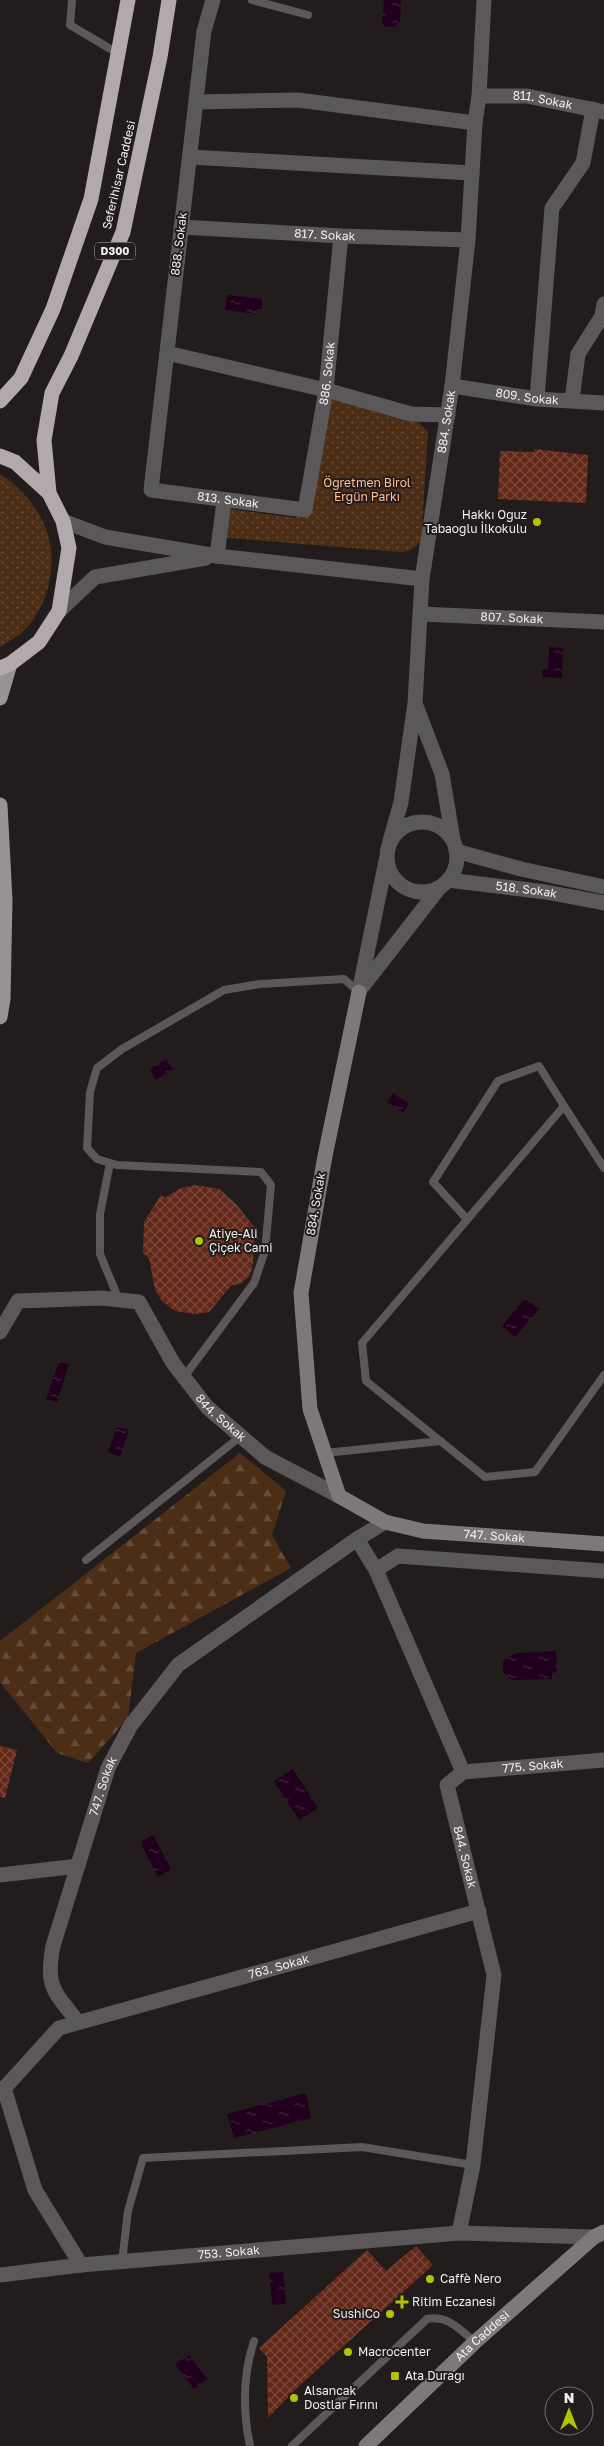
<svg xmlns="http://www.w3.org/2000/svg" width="604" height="2446" font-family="'Golos Text',sans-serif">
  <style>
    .green { fill: url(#green-dots) }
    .forest { fill: url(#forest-firs) }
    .water { fill: url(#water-ripples) }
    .building { fill: url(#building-cross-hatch) }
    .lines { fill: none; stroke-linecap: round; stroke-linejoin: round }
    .lane { stroke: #5b5859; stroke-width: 8 }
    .street { stroke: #5b5859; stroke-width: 15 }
    .secondary { stroke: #7d797a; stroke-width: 15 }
    .primary { stroke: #989294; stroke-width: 15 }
    .highway { stroke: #b1a9ac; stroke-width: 15 }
    .poi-dot { fill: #b0c502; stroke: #221c1c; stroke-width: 2 }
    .labels { text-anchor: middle; stroke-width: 4; stroke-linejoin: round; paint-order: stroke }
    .shield { fill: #221c1c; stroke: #b3aeae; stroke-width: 1 }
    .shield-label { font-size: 11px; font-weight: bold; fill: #f1eded }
    .street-label { font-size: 12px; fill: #f1eded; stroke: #221c1c }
    .park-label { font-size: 12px; fill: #ffbd8f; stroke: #221c1c }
    .poi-label { font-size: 12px; fill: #f1eded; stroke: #221c1c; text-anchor: start }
  </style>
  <defs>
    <pattern id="green-dots" width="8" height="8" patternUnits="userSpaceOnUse" patternTransform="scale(1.25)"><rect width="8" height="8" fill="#4c2e17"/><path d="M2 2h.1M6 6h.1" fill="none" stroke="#664d39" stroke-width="1.8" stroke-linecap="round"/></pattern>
    <pattern id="forest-firs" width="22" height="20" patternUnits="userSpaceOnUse" patternTransform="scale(1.25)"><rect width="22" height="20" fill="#4c2e17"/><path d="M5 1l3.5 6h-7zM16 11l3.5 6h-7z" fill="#664d39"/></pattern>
    <pattern id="water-ripples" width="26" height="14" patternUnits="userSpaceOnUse" patternTransform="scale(1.25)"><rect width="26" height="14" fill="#20001c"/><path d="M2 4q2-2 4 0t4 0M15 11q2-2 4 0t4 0" fill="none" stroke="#41263d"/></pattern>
    <pattern id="building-cross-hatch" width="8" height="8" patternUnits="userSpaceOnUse" patternTransform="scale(1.25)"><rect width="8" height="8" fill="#642819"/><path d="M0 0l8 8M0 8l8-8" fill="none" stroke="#7b483b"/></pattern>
  </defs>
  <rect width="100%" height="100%" fill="#221c1c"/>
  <path class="green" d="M326 390 411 414 428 432 421 542 409 551 400 552 219 537 223 508 296 518 305 510Z
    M0 474C43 503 63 546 45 597 40 610 31 626 19 635 13 639 6 643 0 647Z"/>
  <path class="forest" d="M240 1453 286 1491 272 1535 291 1568 136 1653 128 1718 88 1763 57 1753 0 1682V1641Z"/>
  <path class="water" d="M384 0H401L400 23 396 24V27H385L382 22Z
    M229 295 262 299V309H257L255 314 225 310 227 297Z
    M549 647 563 648 562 678 542 677V670L548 669Z
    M166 1059 173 1069 156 1080 150 1069Z
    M393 1093 409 1104 403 1113 387 1102Z
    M525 1298 539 1309 515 1337 502 1326Z
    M59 1362 69 1364 57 1402 46 1399Z
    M117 1427 129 1430 120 1457 108 1452Z
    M556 1651 557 1672 552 1673V1679L512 1680 503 1672V1662L505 1659 516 1653Z
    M293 1769 318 1808 299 1820 274 1781Z
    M153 1835 171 1869 158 1877 140 1842Z
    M306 2093 311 2118 234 2138 227 2114Z
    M283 2272 286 2304 272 2305 269 2273Z
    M189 2355 207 2379 194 2389 175 2364Z"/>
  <path class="building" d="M534 449 588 455 586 503 498 499 500 451 534 452Z
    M195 1185 219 1189 237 1205 255 1228 253 1263 250 1275 242 1283 231 1286 209 1312 195 1314 175 1311 162 1301 155 1290 149 1258 143 1253 144 1222 161 1195 165 1198 179 1189Z
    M0 1746 17 1750 5 1798 0 1797Z
    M416 2246 433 2265 296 2389 268 2418 267 2357 259 2348 367 2250 386 2271Z"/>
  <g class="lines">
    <path class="lane" d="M72 0 70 25 119 54
      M252 0 308 15
      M110 1163 100 1214V1254L119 1300
      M604 1168 564 1106 362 1343 366 1381 485 1477 535 1472 604 1375
      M467 1219 433 1182 498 1081 539 1066 564 1106
      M184 1377 254 1283 265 1251 271 1185 261 1172 117 1165 97 1159 87 1148 90 1092 97 1068 122 1049 224 990 260 984 344 979 359 992
      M325 1453 441 1441
      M86 1560 241 1436
      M122 2262 128 2211 143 2158 362 2147 473 2165
      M250 2446C243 2412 243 2374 254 2341
      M292 2446 427 2319C448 2315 459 2329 475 2342"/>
    <g class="street">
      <path id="s1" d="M213 0 204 31 151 490 305 510 326 390 341 236"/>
      <path id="s2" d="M479 96H527L604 112"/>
      <path d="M197 102 298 100 475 123"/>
      <path d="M190 157 472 173"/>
      <path id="s3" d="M181 227 341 236 468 240"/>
      <path d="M167 353 326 390 411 414 448 415"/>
      <path id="s4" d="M452 386 537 399 604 403"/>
      <path d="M537 399 552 208 583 163 593 109"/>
      <path d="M572 400 578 354 602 316 604 304"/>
      <path d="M63 521 105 537 217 556 422 579"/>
      <path d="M217 556 224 501"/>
      <path d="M59 611 95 577 206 558"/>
      <path id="s5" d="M421 614 604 622"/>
      <path d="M416 706 442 774 453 840"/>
      <circle cx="422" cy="857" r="35"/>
      <path id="s6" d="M390 841 401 802 415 703 422 579 452 386 468 240 475 123 479 96 484 0"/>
      <path d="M456 851 521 869 604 887"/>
      <path id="s7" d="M448 880 546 892 604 903"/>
      <path d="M363 986 440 887"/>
      <path d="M359 992 386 861"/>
      <path id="s8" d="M0 1332 18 1301 102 1298 139 1302 173 1363 207 1407 265 1457 339 1496"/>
      <path id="s9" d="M385 1522 357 1539 376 1570 463 1772 447 1785 494 1975 473 2165 459 2233"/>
      <path d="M376 1570 398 1556 604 1571"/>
      <path id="s10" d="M463 1772 604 1760"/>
      <path d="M0 1875 78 1866"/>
      <path id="s11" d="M78 2022C54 1991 45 1987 53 1946L108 1768 131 1725 178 1665 357 1539"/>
      <path d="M4 2088 35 2190 81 2265"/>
      <path id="s12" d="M0 2093 59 2028 479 1911"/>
      <path id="s13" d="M0 2275 81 2265 459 2233 594 2237"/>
    </g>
    <g class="secondary">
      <path id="s14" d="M359 992 325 1156 301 1293 310 1409 339 1496 385 1522 423 1531 604 1544"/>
      <path id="s15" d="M366 2446 475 2342 594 2237 604 2232"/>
    </g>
    <path class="primary" d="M0 698 10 664
      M0 805 5 900 3 999 0 1017"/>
    <path class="highway" d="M0 401 21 378 53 309 91 199 128 0
      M0 456 15 462 49 493 63 521 69 548 59 611 39 642 10 664 0 668
      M49 493 44 440 52 393 71 356 123 232 160 57 169 0"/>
  </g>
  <g class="poi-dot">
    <circle cx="537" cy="522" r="5"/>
    <circle cx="199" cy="1241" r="5"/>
    <circle cx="430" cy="2279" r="5"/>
    <path d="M399.5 2294.5h5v5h5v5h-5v5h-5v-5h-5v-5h5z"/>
    <circle cx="390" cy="2314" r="5"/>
    <circle cx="348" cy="2352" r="5"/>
    <rect x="390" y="2371" width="10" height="10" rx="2.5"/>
    <circle cx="294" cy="2398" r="5"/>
  </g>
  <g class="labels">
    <rect class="shield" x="95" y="242.5" width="40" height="17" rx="4"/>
    <g class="shield-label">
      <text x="115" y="255">D300</text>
    </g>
    <g class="street-label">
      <text dy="4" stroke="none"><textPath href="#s2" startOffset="64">811. Sokak</textPath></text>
      <text transform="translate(119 175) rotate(-77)" y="4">Seferihisar Caddesi</text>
      <text dy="4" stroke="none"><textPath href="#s3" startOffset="144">817. Sokak</textPath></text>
      <text transform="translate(179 244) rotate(-83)" y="4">888. Sokak</text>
      <text dy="4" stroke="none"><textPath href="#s1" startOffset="788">886. Sokak</textPath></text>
      <text dy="4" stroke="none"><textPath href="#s4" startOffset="76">809. Sokak</textPath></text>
      <text dy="4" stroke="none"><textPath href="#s6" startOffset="424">884. Sokak</textPath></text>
      <text dy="4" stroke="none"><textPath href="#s1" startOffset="572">813. Sokak</textPath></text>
      <text dy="4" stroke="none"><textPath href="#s5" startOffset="91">807. Sokak</textPath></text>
      <text dy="4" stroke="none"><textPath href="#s7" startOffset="79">518. Sokak</textPath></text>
      <text transform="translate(316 1204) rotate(-80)" y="4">884. Sokak</text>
      <text dy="4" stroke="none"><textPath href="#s8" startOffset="300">844. Sokak</textPath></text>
      <text dy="4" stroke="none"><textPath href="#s14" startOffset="678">747. Sokak</textPath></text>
      <text dy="4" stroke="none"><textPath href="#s10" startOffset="70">775. Sokak</textPath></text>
      <text dy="4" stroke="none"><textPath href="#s11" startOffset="252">747. Sokak</textPath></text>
      <text dy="4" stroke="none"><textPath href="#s9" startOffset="384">844. Sokak</textPath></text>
      <text dy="4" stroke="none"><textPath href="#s12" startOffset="316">763. Sokak</textPath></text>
      <text dy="4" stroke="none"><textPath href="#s13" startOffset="230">753. Sokak</textPath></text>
      <text dy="4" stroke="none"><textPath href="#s15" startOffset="160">Ata Caddesi</textPath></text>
    </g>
    <g class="park-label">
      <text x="367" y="487">Öğretmen Birol<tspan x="367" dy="14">Ergün Parkı</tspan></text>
    </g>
    <g class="poi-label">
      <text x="527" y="519" text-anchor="end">Hakkı Oğuz<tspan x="527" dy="14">Tabaoğlu İlkokulu</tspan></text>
      <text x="209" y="1238">Atiye-Ali<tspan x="209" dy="14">Çiçek Cami</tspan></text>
      <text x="440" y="2283">Caffè Nero</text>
      <text x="412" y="2306">Ritim Eczanesi</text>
      <text x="380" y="2318" text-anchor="end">SushiCo</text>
      <text x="358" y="2356">Macrocenter</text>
      <text x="405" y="2380">Ata Durağı</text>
      <text x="304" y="2395">Alsancak<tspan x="304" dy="14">Dostlar Fırını</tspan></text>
    </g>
  </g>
  <g transform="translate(569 2411)"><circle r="24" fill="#221c1c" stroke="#757070"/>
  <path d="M0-4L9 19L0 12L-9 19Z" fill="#b0c502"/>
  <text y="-8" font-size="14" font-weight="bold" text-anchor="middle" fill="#f1eded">N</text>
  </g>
</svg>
